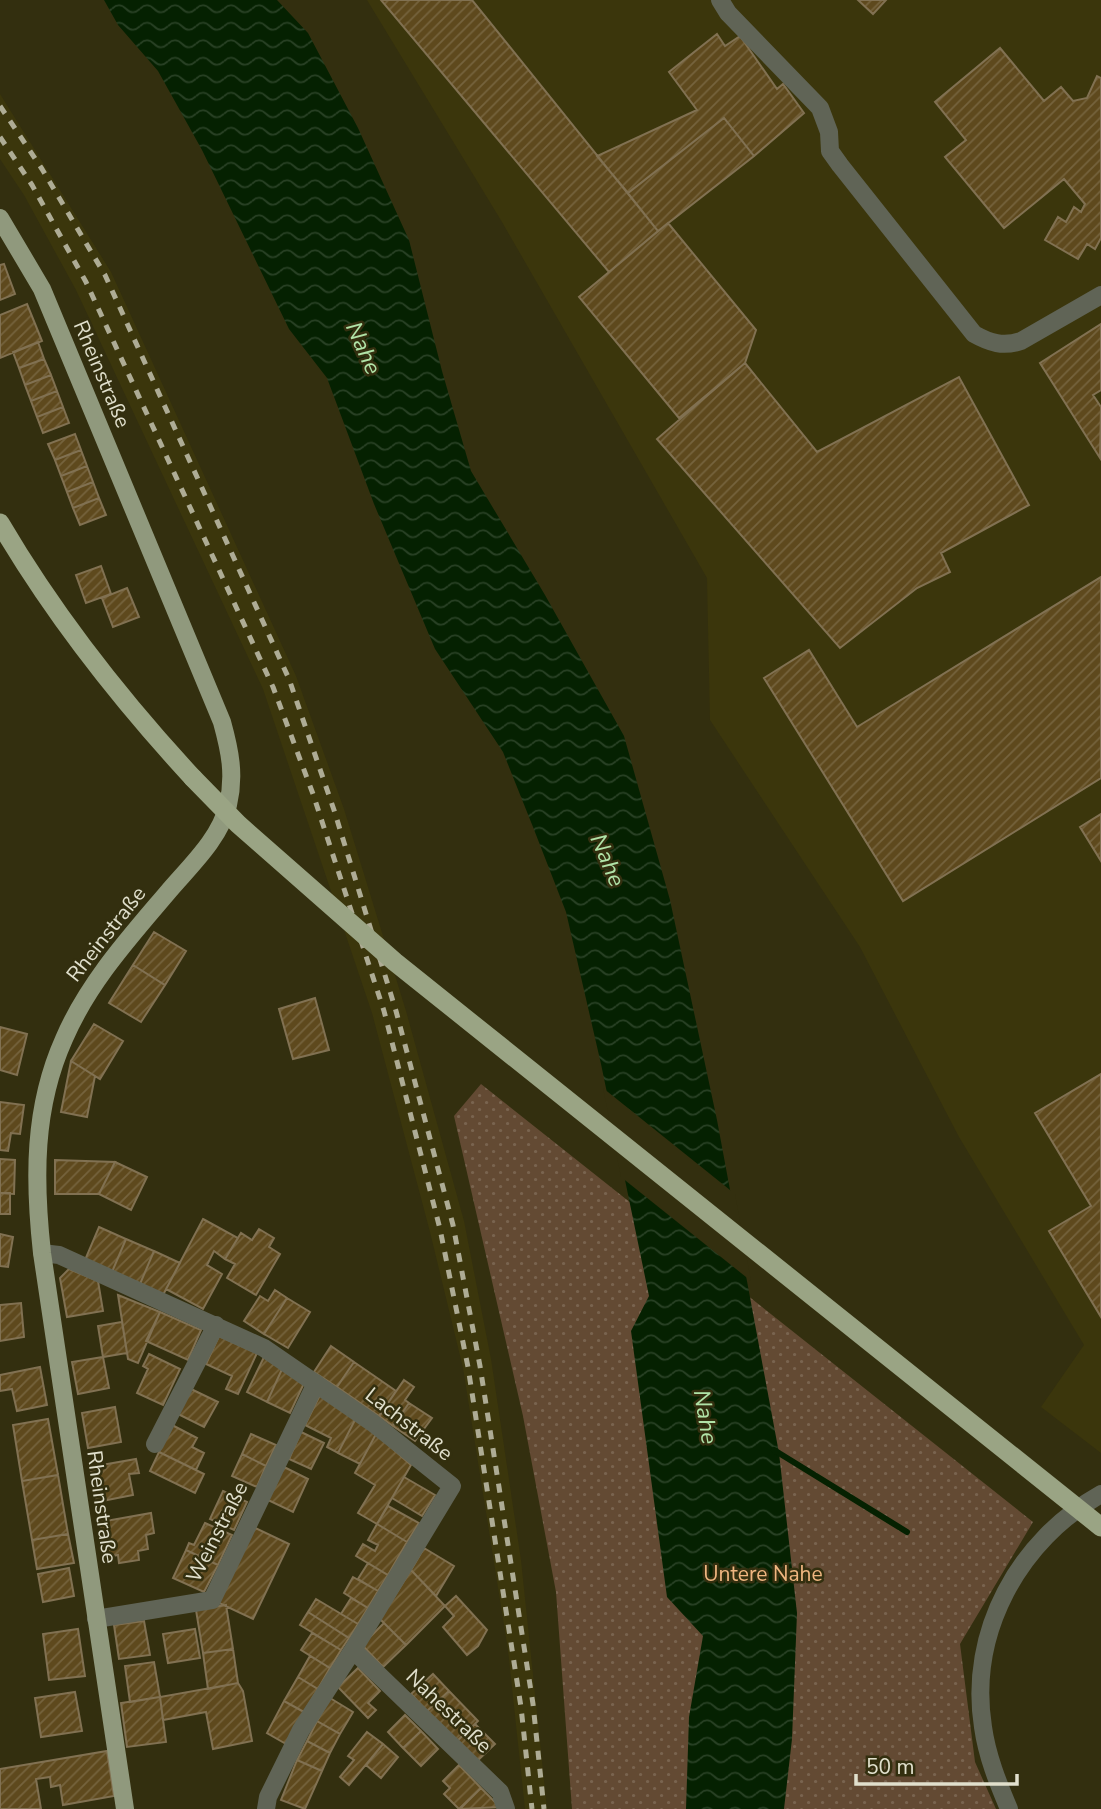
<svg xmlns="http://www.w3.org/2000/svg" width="1101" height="1809" font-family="'Nunito Sans',sans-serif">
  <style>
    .built { fill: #3b360c }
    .park { fill: url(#park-dots) }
    .water { fill: url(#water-waves) }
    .pier { fill: #332f0f }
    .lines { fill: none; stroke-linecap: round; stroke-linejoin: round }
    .stream { stroke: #052101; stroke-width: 6 }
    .building { fill: url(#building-hatch); stroke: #817152; stroke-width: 2 }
    .minor { stroke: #606456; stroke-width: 18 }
    .tertiary { stroke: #606456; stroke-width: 18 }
    .primary { stroke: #90997d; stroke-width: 18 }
    .trunk { stroke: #9aa484; stroke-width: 19 }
    .rail { stroke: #aeac95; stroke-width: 5; stroke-dasharray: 9 9; stroke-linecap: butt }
    .trunk-bridge { stroke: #9aa484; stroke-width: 19 }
    .labels { text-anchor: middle; stroke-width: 5; stroke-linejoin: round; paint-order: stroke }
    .street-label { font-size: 21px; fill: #e1e0cd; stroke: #332f0f }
    .park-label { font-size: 21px; fill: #efb680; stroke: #332f0f }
    .water-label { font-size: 23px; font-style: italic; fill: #b0e3a7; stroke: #332f0f }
  </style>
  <defs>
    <pattern id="park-dots" width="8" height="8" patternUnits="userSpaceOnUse" patternTransform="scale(1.75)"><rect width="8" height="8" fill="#634a33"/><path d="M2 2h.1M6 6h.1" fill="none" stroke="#79644f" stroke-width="1.8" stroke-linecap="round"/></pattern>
    <pattern id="water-waves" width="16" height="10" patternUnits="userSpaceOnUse" patternTransform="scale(1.75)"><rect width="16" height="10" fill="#052101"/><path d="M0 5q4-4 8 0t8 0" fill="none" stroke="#294125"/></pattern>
    <pattern id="building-hatch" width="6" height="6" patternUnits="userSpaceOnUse" patternTransform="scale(1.75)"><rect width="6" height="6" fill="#5e491d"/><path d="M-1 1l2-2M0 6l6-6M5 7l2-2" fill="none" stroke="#75633d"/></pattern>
  </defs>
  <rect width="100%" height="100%" fill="#332f0f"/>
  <path class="built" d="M367 0H1101V1453L1041 1407 1084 1345 959 1137 860 947 710 720 707 578 502 222Z
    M0 94 111 272 296 676 344 809 406 1011 464 1221 491 1359 521 1560 547 1809H525L508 1650 463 1368 430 1232 372 1013 263 689 76 290 24 195 0 159Z"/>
  <path class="park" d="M481 1084 1033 1522 960 1644 975 1762 996 1809H572L556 1592 523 1416 454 1116Z"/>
  <path class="water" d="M104 0H277L308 33 358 128 409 240 442 371 471 471 545 595 624 736 670 900 717 1120 779 1453 797 1613 792 1739 784 1809H686L689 1717 703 1636 667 1597 631 1331 649 1296 601 1064 566 912 533 827 503 752 435 649 374 504 327 378 289 329 202 150 158 71 118 25Z"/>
  <path class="pier" d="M603 1088 735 1194 751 1281 621 1177Z"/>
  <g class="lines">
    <path class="stream" d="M774 1450 907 1532"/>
  </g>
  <path class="building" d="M381 0H472L658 231 609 272Z
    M858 0H886L873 14Z
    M717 34 725 46 740 36 777 89 783 84 804 113 754 156 724 118 628 193 597 156 697 110 669 72Z
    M1000 48 1044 101 1061 87 1073 101 1087 98 1097 76 1101 78V238L1095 249 1087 244 1078 259 1045 240 1058 217 1066 222 1074 207 1081 212 1085 204 1064 179 1004 228 945 157 966 140 935 102Z
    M724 118 754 156 658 231 628 193Z
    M668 223 756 330 745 363 679 418 579 297Z
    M4 264 15 294 0 300V265Z
    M27 304 42 341 0 358V315Z
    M1101 324V390L1093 395 1101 407 1100 458 1040 363Z
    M38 342 44 359 19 368 13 352Z
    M44 359 51 375 25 385 19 368Z
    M745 363 817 452 959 377 1029 505 941 553 950 572 917 588 840 648 657 439Z
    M51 375 57 391 31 401 25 385Z
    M57 391 63 407 37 417 31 401Z
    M63 407 69 423 43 433 37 417Z
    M75 434 81 450 55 460 48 444Z
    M81 450 87 466 61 476 55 460Z
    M87 466 93 482 67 492 61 476Z
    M93 482 99 498 73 508 67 492Z
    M99 498 106 515 80 525 73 508Z
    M101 566 111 594 86 603 76 575Z
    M1101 577V778L903 901 764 678 809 650 857 727Z
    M127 588 139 617 113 627 102 598Z
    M1101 814V861L1080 827Z
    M154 932 186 951 165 985 133 965Z
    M133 965 165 985 141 1022 109 1003Z
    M315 998 329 1050 293 1059 279 1009Z
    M94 1024 123 1041 100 1079 71 1061Z
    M0 1027 27 1034 17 1075 0 1070Z
    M71 1061 95 1076 87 1117 61 1112Z
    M1101 1074V1317L1049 1231 1091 1206 1035 1113Z
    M0 1102 24 1105 20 1134 11 1133 8 1151 0 1150Z
    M0 1159 15 1160 14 1194 0 1193Z
    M55 1160 115 1162 99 1194H55Z
    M115 1162 147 1177 131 1210 99 1194Z
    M0 1193H10V1214H0Z
    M203 1219 238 1238 225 1259 214 1251 207 1265 222 1274 203 1309 166 1289Z
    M99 1227 126 1239 112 1272 85 1260Z
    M259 1229 274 1238 269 1247 280 1254 256 1295 227 1278 235 1264 225 1259 241 1233 252 1240Z
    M0 1234 13 1237 8 1267 0 1266Z
    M126 1239 154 1251 140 1284 112 1272Z
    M154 1251 180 1263 163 1295 140 1284Z
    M69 1269 98 1281 103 1311 67 1317 60 1278Z
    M275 1290 287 1298 264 1334 244 1321 260 1296 268 1301Z
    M118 1295 160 1312 138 1363 128 1359Z
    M287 1298 310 1312 288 1348 264 1334Z
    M21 1303 24 1337 0 1341V1305Z
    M160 1312 201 1330 188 1360 146 1341Z
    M122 1322 127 1353 103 1357 98 1326Z
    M219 1336 257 1353 238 1394 226 1389 232 1376 206 1364Z
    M331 1346 354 1362 337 1387 314 1372Z
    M149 1354 180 1369 163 1405 137 1393 148 1369 143 1366Z
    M103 1357 109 1388 78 1394 72 1362Z
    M264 1357 283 1367 267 1402 247 1392Z
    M354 1362 396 1391 379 1416 337 1387Z
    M40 1367 47 1405 17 1411 12 1389 0 1391V1375Z
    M283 1367 305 1381 290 1413 267 1402Z
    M404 1380 414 1387 405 1400 409 1403 393 1426 379 1416Z
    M191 1389 218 1402 204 1427 178 1414Z
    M321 1393 356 1418 338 1453 327 1447 331 1438 305 1425Z
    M409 1403 432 1418 415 1441 393 1426Z
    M115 1407 121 1442 88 1448 82 1413Z
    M356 1418 376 1434 360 1464 338 1453Z
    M48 1419 58 1475 22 1481 13 1425Z
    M172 1425 197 1438 192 1447 204 1453 196 1470 159 1452Z
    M301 1432 324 1443 311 1469 289 1459Z
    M251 1434 276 1445 266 1466 242 1454Z
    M376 1434 411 1465 377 1524 358 1513 375 1485 355 1473Z
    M159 1452 204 1474 195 1493 150 1471Z
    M242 1454 266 1466 257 1487 232 1476Z
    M136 1459 139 1473 129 1474 133 1495 97 1502 90 1467Z
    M284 1467 308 1479 293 1512 268 1500Z
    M58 1475 68 1534 32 1540 22 1481Z
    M404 1477 435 1495 422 1516 392 1498Z
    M223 1491 247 1502 234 1530 210 1519Z
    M388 1506 419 1523 407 1542 377 1524Z
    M151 1513 154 1533 146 1535 148 1549 138 1551 139 1560 119 1563 118 1555 106 1557 100 1522Z
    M205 1523 232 1535 218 1565 186 1550 189 1543 194 1545Z
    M377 1524 407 1542 388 1575 356 1556 363 1544 375 1551 378 1545 368 1540Z
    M253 1527 289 1544 253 1619 217 1602Z
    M68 1534 74 1563 37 1569 32 1540Z
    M424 1548 454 1566 436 1596 411 1570Z
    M186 1550 218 1565 204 1592 173 1578Z
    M368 1563 388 1575 378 1591 358 1579Z
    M69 1568 74 1596 43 1602 38 1574Z
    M411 1570 445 1606 406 1645 380 1619Z
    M353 1577 378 1591 368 1608 344 1593Z
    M456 1596 487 1630 478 1646 467 1655 443 1627 454 1616 445 1606Z
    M351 1598 368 1608 358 1624 341 1614Z
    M316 1599 358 1624 349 1638 308 1612Z
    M226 1605 233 1649 203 1653 196 1610Z
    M308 1612 349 1638 341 1650 300 1625Z
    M144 1621 150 1655 119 1659 114 1625Z
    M384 1623 406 1645 383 1667 362 1645Z
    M78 1629 85 1676 49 1680 43 1634Z
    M195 1629 200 1658 168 1663 163 1634Z
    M312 1633 341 1650 330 1668 301 1650Z
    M233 1649 238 1683 208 1689 203 1653Z
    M310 1656 330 1668 318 1689 298 1677Z
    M154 1662 160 1697 130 1702 125 1666Z
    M358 1668 380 1691 368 1703 376 1710 368 1718 338 1687Z
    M433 1674 449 1691 427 1711 411 1694Z
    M298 1677 318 1689 304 1712 284 1701Z
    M238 1683 243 1691 252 1741 213 1749 206 1712 163 1720 160 1697Z
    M449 1691 478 1721 456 1742 427 1711Z
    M75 1692 82 1731 41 1737 35 1698Z
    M160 1697 166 1742 127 1747 121 1703Z
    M330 1698 353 1712 340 1734 317 1721Z
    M284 1701 304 1712 286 1744 267 1733Z
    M405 1715 421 1731 403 1748 388 1732Z
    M317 1721 340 1734 330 1753 307 1741Z
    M475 1724 495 1744 476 1762 456 1742Z
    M421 1731 438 1749 421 1766 403 1748Z
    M367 1732 383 1744 349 1785 340 1777 354 1760 348 1756Z
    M307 1741 330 1753 322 1771 297 1760Z
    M383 1744 398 1757 381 1778 366 1765Z
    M107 1751 114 1796 63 1805 60 1785 51 1787 50 1777 36 1779 41 1809H0V1769Z
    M297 1760 322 1771 305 1809 281 1800Z
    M459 1765 481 1788 459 1809 444 1794 450 1788 443 1781Z
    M481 1788 500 1807 460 1809Z"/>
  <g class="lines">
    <path class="minor" d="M720 0 728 13 820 108 829 132 830 151 840 165 974 334C990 343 1003 347 1021 341L1101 295
      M42 1253 59 1255 264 1348 373 1423 452 1486 353 1650 301 1730 268 1797 266 1809
      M155 1444 216 1325
      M96 1619 212 1600 316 1383
      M353 1650 500 1792 506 1809"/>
    <path class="tertiary" d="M1009 1809C998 1783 987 1756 983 1727 968 1632 1019 1540 1101 1494"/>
    <path class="primary" d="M0 218 42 289 222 722C230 751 235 775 228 805 220 839 189 867 168 892 129 938 88 983 64 1039 33 1108 34 1180 42 1253L125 1809"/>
    <path class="trunk" d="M0 523C54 615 120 699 193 778"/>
    <path class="rail" d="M0 106 42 169 105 275 289 679 334 810 396 1011 453 1225 480 1366 533 1704 544 1809
      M0 137 32 185 86 282 273 687 313 794 384 1011 440 1229 468 1367 521 1707 532 1809"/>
    <path class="trunk-bridge" d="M193 778 238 824 395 962 1101 1527"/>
  </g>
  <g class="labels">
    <g class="street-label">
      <text transform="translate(102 374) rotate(67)" y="7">Rheinstraße</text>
      <text transform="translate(106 934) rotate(-52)" y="7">Rheinstraße</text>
      <text transform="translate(409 1424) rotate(38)" y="7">Lachstraße</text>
      <text transform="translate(102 1507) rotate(82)" y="7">Rheinstraße</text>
      <text transform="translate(217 1532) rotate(-63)" y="7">Weinstraße</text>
      <text transform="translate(449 1711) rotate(44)" y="7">Nahestraße</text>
    </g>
    <g class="park-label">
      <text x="763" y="1581">Untere Nahe</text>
    </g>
    <g class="water-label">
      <text transform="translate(364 348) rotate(66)" y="8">Nahe</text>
      <text transform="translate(608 860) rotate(67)" y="8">Nahe</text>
      <text transform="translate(706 1417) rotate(81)" y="8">Nahe</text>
    </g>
  </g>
  <path d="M856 1774v10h161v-10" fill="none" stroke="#e1e0cd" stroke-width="3.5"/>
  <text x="866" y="1774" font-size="21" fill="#e1e0cd" stroke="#332f0f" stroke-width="5" paint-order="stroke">50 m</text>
</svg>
